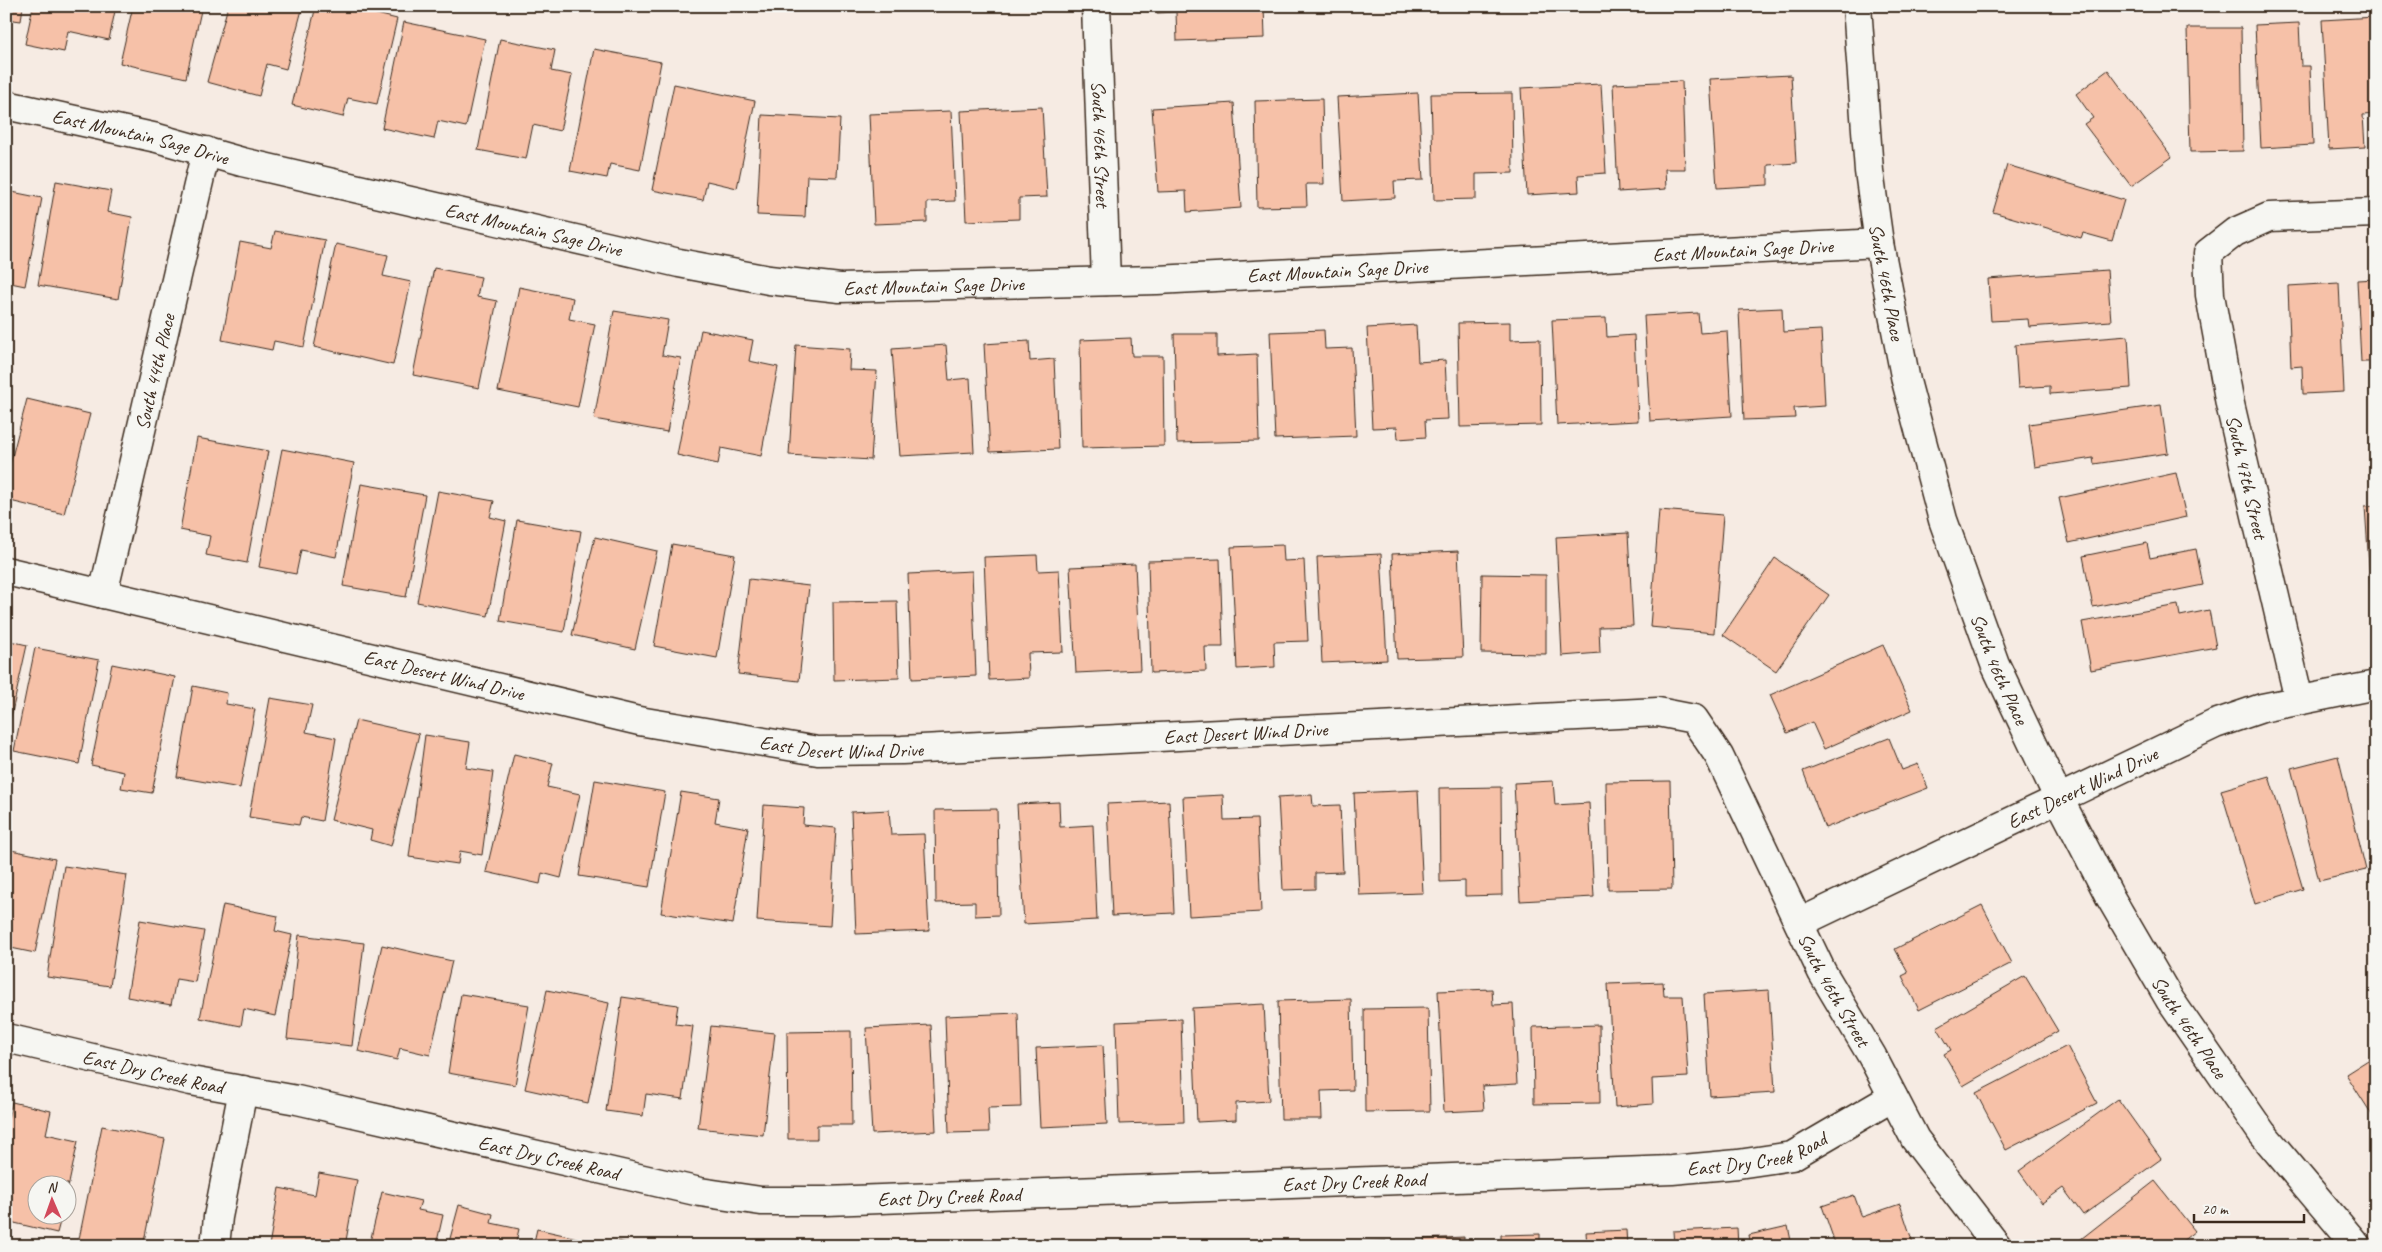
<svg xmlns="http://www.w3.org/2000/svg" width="2382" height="1252" font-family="Caveat,sans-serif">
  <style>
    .building { fill: #f6c1a8; stroke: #3b2a1e }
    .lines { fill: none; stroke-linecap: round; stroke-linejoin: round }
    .minor-casing { stroke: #3b2a1e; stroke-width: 31 }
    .tertiary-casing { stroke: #3b2a1e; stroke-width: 31 }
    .minor { stroke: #f6f6f2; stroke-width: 28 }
    .tertiary { stroke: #f6f6f2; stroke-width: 28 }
    .labels { text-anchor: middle; stroke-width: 5; stroke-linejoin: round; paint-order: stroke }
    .street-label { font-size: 20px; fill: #3b2a1e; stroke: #f6f6f2 }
  </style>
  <rect width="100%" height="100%" fill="#f6ebe3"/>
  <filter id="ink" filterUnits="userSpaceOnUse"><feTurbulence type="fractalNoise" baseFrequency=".02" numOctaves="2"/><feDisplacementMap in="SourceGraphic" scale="10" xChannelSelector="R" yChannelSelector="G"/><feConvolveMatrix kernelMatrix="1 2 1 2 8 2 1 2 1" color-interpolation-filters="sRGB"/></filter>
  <g filter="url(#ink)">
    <path class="building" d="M6 6H23L21 21 6 19Z
      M33 6H116L109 40 68 31 64 52 25 44Z
      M133 6H202L186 78 120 63Z
      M228 6H303L286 69 267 64 259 96 207 82Z
      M316 6H344L397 19 377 104 348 98 343 117 292 105Z
      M1157 6H1264L1265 38 1177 41 1176 12 1157 13Z
      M2375 17 2376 114 2363 115 2365 147 2329 149 2322 20Z
      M404 22 485 39 466 127 438 121 434 139 382 128Z
      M2299 23 2301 66H2310L2313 145 2261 148 2255 25Z
      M2187 28H2241L2243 151 2190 152Z
      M500 39 555 50 551 71 572 75 560 131 533 125 526 159 478 150Z
      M594 49 661 62 640 170 610 164 607 178 570 171Z
      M2108 70 2172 157 2131 186 2084 124 2093 118 2076 94Z
      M1791 75 1796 163 1768 165V185L1717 188 1710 79Z
      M1682 81 1685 169H1665L1666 189 1618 192 1613 84Z
      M674 84 755 101 737 188 707 181 703 200 652 190Z
      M1601 84 1606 173 1578 175 1579 192 1527 195 1521 88Z
      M1418 93 1423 180 1394 181 1395 198 1343 201 1337 97Z
      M1512 93 1513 173 1476 174V199L1434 200 1431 94Z
      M1322 99 1324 184H1306L1307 206 1257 207 1255 101Z
      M1234 103 1241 208 1187 212 1186 191 1158 192 1152 108Z
      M1042 107 1047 197 1019 198V219L966 221 961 111Z
      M951 111 955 201 927 202V222L874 224 869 114Z
      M762 115 840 119 837 177 807 176 805 217 757 215Z
      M2007 165 2124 200 2112 241 2083 233 2081 238 1993 212Z
      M6 166 11 167 7 191 42 198 25 286 6 282Z
      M56 181 111 191 107 212 132 217 118 299 38 285Z
      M275 231 325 240 304 347 274 341 272 350 222 340 240 242 271 248Z
      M336 244 388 255 383 276 411 282 393 365 314 347Z
      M434 268 481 277 477 297 497 301 479 388 413 375Z
      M2107 270 2111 321 2029 327 2028 319 1991 321 1988 279Z
      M2376 279V392H2372L2370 362H2361L2357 280Z
      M2339 283 2344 392 2303 394 2302 366 2291 367 2288 286Z
      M519 287 573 298 569 319 595 324 578 407 498 391Z
      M1782 308 1783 332 1821 330 1825 406 1794 408 1795 418 1744 420 1739 310Z
      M614 311 668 320 662 355 681 358 667 432 594 419Z
      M1698 313 1700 333 1727 331 1732 416 1650 421 1644 316Z
      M1606 318 1607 337 1634 335 1638 421 1557 425 1552 320Z
      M1510 322V340L1540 339 1541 425 1460 427 1458 323Z
      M1416 325 1418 362 1445 360 1448 419 1425 420 1426 437 1398 439 1397 427 1372 428 1367 328Z
      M701 330 753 340 749 361 778 367 761 456 721 448 718 464 677 455Z
      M1324 330 1325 349 1352 348 1356 436 1275 439 1270 332Z
      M1174 334H1217V356L1257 354 1259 441 1177 443Z
      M2128 336 2131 388 2050 394V386L2018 388 2015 345Z
      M1131 338 1132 356H1163L1164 446 1082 448 1080 340Z
      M1029 341 1030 361 1054 359 1058 449 990 452 984 344Z
      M796 345 850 349 849 370 877 371 871 460 789 455Z
      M946 345 949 380 970 378 974 452 900 456 892 349Z
      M27 399 90 414 64 514 6 500V480Z
      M2161 405 2168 453 2094 464 2093 458 2035 467 2029 424Z
      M197 438 268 451 247 563 206 555 210 536 180 530Z
      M282 449 354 463 336 557 301 550 296 574 259 567Z
      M2176 473 2186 517 2069 543 2059 498Z
      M361 484 425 495 406 597 343 586Z
      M438 491 494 501 490 517 506 521 488 616 417 602Z
      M2376 505V612H2372L2365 506Z
      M1659 510 1723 515 1714 633 1650 627Z
      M517 520 581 531 564 632 500 621Z
      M1628 533 1633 626 1599 627 1600 653 1562 656 1556 537Z
      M595 537 657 551 635 649 572 635Z
      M2147 543 2150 558 2196 549 2203 585 2093 607 2083 556Z
      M672 544 735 555 717 658 654 646Z
      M1283 545 1284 561 1304 560 1308 641 1274 642 1275 667 1237 669 1231 547Z
      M1458 551 1463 657 1397 659 1392 554Z
      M1381 554 1387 660 1322 663 1317 557Z
      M1037 555 1038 571 1059 570 1063 652 1028 653 1029 678 989 680 984 557Z
      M1775 558 1829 595 1776 671 1723 635Z
      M1220 559 1223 647H1205L1206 671 1151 673 1148 561Z
      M1135 564 1140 670 1076 673 1070 567Z
      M972 571 976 676 912 679 908 574Z
      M1482 574 1546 575V654L1481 653Z
      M749 579 809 586 799 681 738 674Z
      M897 601 899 678 834 680 833 602Z
      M2178 605 2180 616 2209 610 2216 647 2091 670 2082 622Z
      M6 640 27 645 6 739Z
      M1883 645 1912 710 1824 749 1812 722 1787 733 1770 695Z
      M35 648 99 660 79 764 14 751Z
      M112 664 175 677 152 793 121 788 124 772 91 765Z
      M193 686 227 693 226 704 255 709 240 788 177 777Z
      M270 698 312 705 306 732 336 738 322 821 301 817 299 825 249 817Z
      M356 720 419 734 391 846 370 840 372 830 331 820Z
      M425 735 470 742 466 768 493 772 482 855 460 851 458 864 409 857Z
      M1889 738 1902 770 1918 764 1928 788 1825 828 1803 771Z
      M514 754 553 763 547 787 580 794 561 878 542 873 540 884 486 872Z
      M2338 756 2366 870 2319 881 2291 768Z
      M2269 776 2303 889 2255 904 2221 790Z
      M595 780 665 792 649 887 579 876Z
      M1553 781 1555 805 1589 803 1594 897 1520 901 1514 783Z
      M1670 781 1672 889 1608 890 1606 782Z
      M1501 787 1502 895 1465 896V881L1440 882 1439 788Z
      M1418 790 1423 893 1359 895 1354 793Z
      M681 792 719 798 715 822 748 828 733 924 661 913Z
      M1223 795 1224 820 1257 819 1261 912 1189 916 1183 797Z
      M1312 795 1313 806 1340 805 1343 872 1315 873V889L1283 890 1278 797Z
      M1169 801 1174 913 1112 916 1107 804Z
      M1059 802 1060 827 1093 825 1097 920 1024 924 1017 804Z
      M764 805 804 808 803 825 836 828 830 926 757 921Z
      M997 809 999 915 975 916V902L936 903 935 810Z
      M889 810 891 835 924 834 929 931 856 934 851 812Z
      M6 849 55 859 35 953 6 947Z
      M64 866 127 875 110 986 47 977Z
      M223 905 278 916 275 931 292 935 275 1016 244 1009 241 1026 200 1018Z
      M1982 905 2012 963 1919 1010 1902 976 1908 973 1895 949Z
      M140 920 204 931 195 982 176 979 171 1005 127 997Z
      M299 935 364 943 352 1046 287 1039Z
      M382 945 452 961 430 1055 400 1048 397 1060 358 1051Z
      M2025 976 2058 1031 1963 1086 1944 1054 1951 1050 1937 1027Z
      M1663 982 1664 996H1683L1688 1077 1652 1079 1653 1104 1615 1107 1608 984Z
      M1492 989 1493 1005 1513 1004 1517 1084 1482 1086 1484 1110 1444 1112 1438 991Z
      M547 990 609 1003 588 1103 525 1089Z
      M1769 990 1775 1092 1710 1096 1704 994Z
      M461 994 529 1005 515 1085 448 1073Z
      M622 997 678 1005 675 1024 693 1026 683 1099 646 1094 643 1116 606 1111Z
      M1351 999 1353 1090 1321 1091 1322 1119H1281L1278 1001Z
      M1264 1004 1269 1101 1236 1103V1120L1197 1122 1192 1008Z
      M1428 1008 1430 1111 1365 1112 1364 1009Z
      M1018 1013 1021 1107 988 1108 989 1132 949 1133 945 1016Z
      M1181 1019 1184 1122 1119 1124 1116 1022Z
      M931 1025 936 1131 872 1134 866 1028Z
      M1599 1025 1600 1103 1534 1104 1533 1027Z
      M711 1026 775 1033 763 1135 698 1128Z
      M851 1031 852 1125H817V1139H788L787 1032Z
      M1103 1045 1107 1124 1040 1127 1036 1048Z
      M2067 1046 2097 1103 2006 1150 1976 1093Z
      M2376 1055V1121L2346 1074Z
      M2118 1099 2161 1159 2083 1215 2063 1188 2042 1203 2019 1171Z
      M12 1102 51 1111 46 1134 78 1141 68 1188V1184H38V1214H62L57 1233 6 1221V1127Z
      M102 1126 165 1139 143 1246H110L79 1239Z
      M319 1173 357 1180 345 1246H269L279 1188 315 1195Z
      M2155 1181 2195 1231 2176 1246H2072Z
      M382 1192 421 1201 418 1210 443 1215 436 1246H369Z
      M1854 1195 1862 1217 1900 1204 1914 1246H1836L1822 1206Z
      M459 1205 493 1214 491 1223 519 1229 515 1246H448Z
      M1788 1226 1792 1246H1751L1749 1235Z
      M1737 1228 1738 1246H1674L1673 1231Z
      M537 1229 600 1243V1246H533Z
      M1626 1230 1627 1246H1587L1586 1232Z
      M1540 1234V1246H1501V1235Z
      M1464 1237V1246H1425L1424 1239Z
      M618 1241 638 1246H617Z
      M1386 1241 1385 1246H1348V1242Z
      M1301 1244V1246H1261Z"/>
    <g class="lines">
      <g class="minor-casing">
        <g id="minor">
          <path id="s1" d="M1096 6 1106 281"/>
          <path id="s2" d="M6 105 157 138 242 162 679 263 769 280 840 288 1157 280 1879 243"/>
          <path id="s3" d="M6 571 639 721 818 751 902 750 1658 712 1694 719 1719 756 1822 972 1872 1056 1915 1139 1997 1246"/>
          <path id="s4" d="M103 594 206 151"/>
          <path d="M2299 700 2230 404 2210 295 2208 253 2235 232 2269 217 2376 213"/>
          <path id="s5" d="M1799 923 2215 724 2262 708 2376 685"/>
          <path id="s6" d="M6 1038 191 1081 297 1100 700 1192 761 1201H826L1672 1170 1738 1164 1792 1156 1893 1097"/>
          <path d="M215 1246 218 1217 243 1090"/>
        </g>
      </g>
      <g class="tertiary-casing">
        <g id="tertiary">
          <path id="s7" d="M1857 6 1869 171 1879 243 1906 381 1943 520 1995 664 2058 797 2110 897 2170 1000 2262 1133 2357 1246"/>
        </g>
      </g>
      <use href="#minor" class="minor"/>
      <use href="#tertiary" class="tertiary"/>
    </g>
  </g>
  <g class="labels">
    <g class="street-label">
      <text dy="7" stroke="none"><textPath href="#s2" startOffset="138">East Mountain Sage Drive</textPath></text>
      <text dy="7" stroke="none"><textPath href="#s1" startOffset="138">South 46th Street</textPath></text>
      <text dy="7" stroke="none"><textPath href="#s2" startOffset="542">East Mountain Sage Drive</textPath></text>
      <text dy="7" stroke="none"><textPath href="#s2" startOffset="1758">East Mountain Sage Drive</textPath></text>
      <text dy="7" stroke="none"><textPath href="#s2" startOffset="1352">East Mountain Sage Drive</textPath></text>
      <text dy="7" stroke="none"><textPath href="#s7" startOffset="278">South 46th Place</textPath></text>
      <text dy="7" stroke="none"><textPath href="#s2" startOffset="948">East Mountain Sage Drive</textPath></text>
      <text dy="7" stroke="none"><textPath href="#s4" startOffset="228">South 44th Place</textPath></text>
      <text transform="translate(2247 477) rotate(77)" y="7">South 47th Street</text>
      <text dy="7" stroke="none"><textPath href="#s7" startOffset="682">South 46th Place</textPath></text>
      <text dy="7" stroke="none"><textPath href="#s3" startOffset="450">East Desert Wind Drive</textPath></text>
      <text dy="7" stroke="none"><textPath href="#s3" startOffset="1260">East Desert Wind Drive</textPath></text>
      <text dy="7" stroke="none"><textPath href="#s3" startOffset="855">East Desert Wind Drive</textPath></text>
      <text dy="7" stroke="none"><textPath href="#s5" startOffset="314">East Desert Wind Drive</textPath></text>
      <text dy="7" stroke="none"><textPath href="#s3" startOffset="2015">South 46th Street</textPath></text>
      <text dy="7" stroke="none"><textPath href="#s7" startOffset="1088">South 46th Place</textPath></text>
      <text dy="7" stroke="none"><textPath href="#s6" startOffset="151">East Dry Creek Road</textPath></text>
      <text dy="7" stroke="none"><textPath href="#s6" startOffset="1771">East Dry Creek Road</textPath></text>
      <text dy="7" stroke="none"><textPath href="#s6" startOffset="556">East Dry Creek Road</textPath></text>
      <text dy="7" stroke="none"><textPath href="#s6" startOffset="1366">East Dry Creek Road</textPath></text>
      <text dy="7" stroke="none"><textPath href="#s6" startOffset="961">East Dry Creek Road</textPath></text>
    </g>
  </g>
  <rect width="2382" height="1252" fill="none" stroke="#f6f6f2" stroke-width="25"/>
  <rect x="12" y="12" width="2357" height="1227" fill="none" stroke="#3b2a1e" stroke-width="2" filter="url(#ink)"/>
  <g transform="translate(52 1200) rotate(358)"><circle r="24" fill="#f6f6f2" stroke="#aba49d"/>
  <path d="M0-4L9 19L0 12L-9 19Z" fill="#d1495b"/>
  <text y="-8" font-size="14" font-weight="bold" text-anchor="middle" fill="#3b2a1e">N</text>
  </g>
  <path d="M2194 1214v8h110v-8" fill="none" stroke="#3b2a1e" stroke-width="2.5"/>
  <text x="2202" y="1214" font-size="15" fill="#3b2a1e" stroke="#f6f6f2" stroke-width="4" paint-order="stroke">20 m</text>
</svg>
